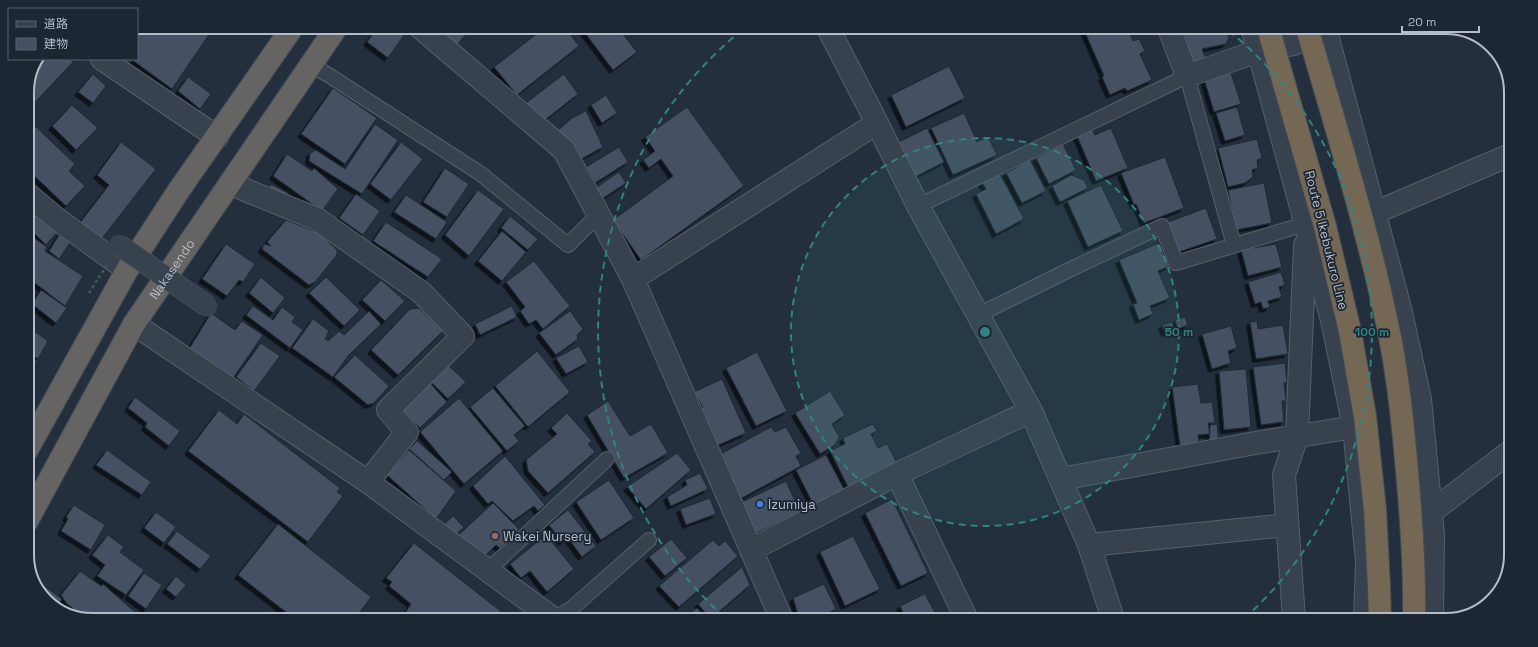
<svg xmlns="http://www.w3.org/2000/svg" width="1538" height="647" font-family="'Space Grotesk','Noto Sans JP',sans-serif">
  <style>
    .building { fill: #455162; stroke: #1f2835; filter: url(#shadow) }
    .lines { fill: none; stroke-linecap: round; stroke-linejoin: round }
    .service-casing { stroke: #565f6c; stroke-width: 16 }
    .minor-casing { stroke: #565f6c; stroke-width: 24 }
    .tertiary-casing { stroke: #565f6c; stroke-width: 24 }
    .trunk-casing { stroke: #434c59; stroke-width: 24 }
    .service { stroke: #38414e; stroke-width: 14 }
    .minor { stroke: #38414e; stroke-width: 22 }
    .tertiary { stroke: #38414e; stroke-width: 22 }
    .trunk { stroke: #656462; stroke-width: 22 }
    .pedestrian-bridge-casing { stroke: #565f6c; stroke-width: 22; stroke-linecap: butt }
    .motorway-bridge-casing { stroke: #434c59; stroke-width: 24; stroke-linecap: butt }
    .path-bridge { stroke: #44595c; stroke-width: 2.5; stroke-dasharray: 3 3; stroke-linecap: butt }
    .pedestrian-bridge { stroke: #38414e; stroke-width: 21 }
    .motorway-bridge { stroke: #746855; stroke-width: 22 }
    .ring { fill: none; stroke: #308480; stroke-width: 2; stroke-dasharray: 7 5 }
    .shop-dot { fill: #3f7fe0; stroke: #1d2633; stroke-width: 1.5 }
    .education-dot { fill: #8d6e63; stroke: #1d2633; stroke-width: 1.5 }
    .labels { text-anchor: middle; stroke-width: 3.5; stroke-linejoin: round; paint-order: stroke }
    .street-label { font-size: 13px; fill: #b4bcc9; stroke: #1d2633 }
    .poi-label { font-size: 13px; fill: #b4bcc9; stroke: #1d2633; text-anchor: start }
    .rim { fill: none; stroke: #b4bcc9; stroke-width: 2 }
    .centre { fill: #308480; stroke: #1d2633; stroke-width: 2 }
    .ring-label { font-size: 12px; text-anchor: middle; font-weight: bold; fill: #308480; stroke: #1d2633; stroke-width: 3.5; stroke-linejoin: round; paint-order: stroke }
  </style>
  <defs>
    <filter id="shadow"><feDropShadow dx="-3.5" dy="3.5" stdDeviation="0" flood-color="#0009"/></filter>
  </defs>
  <rect width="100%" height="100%" fill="#242f3e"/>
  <path class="building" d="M155 27H202L210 33 172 89 135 62 133 59H137V34L142 29 150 34Z
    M377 28H409L388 58 367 42Z
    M436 28H463L468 32 457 45Z
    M543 29H566L579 46 517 95 494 67Z
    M582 29H619L637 52 613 70Z
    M1084 30 1129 31 1133 41 1139 39 1145 51 1140 54 1152 80 1127 91 1125 88 1110 95 1102 77 1104 76Z
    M1179 31H1226L1229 37 1226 44 1202 49 1206 59 1191 64Z
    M40 59H70L73 62 27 111V88Z
    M949 66 965 98 906 127 891 95Z
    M1230 70 1241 104 1214 112 1204 79Z
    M93 74 106 86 93 103 78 92Z
    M564 74 578 94 541 123 526 103Z
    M188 77 211 94 200 109 178 91Z
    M333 88 377 118 345 164 301 134Z
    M606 95 617 113 602 123 591 105Z
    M72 105 98 128 76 150 52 126Z
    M687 107 744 186 641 260 613 220 673 176 661 159 649 168 643 160 655 151 645 137Z
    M1237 107 1245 135 1225 141 1216 113Z
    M586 111 603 147 576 162 555 133 572 118Z
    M964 113 977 142 988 137 997 155 953 175 931 128Z
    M32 123 75 164 69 171 85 186 66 206 27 169V129Z
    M375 124 398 140 362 194 309 161 310 153 316 150 345 169Z
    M927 128 944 162 915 177 897 143Z
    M1111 128 1128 168 1096 181 1077 136 1092 129 1095 135Z
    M1257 139 1262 158 1257 160 1258 168 1252 170 1253 177 1245 183 1228 187 1218 148Z
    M121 142 156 169 100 241 79 224 109 185 97 175Z
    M401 142 423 159 391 200 370 184Z
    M1063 144 1076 170 1049 184 1036 158Z
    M619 147 628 162 595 183 586 167Z
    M287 154 312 171 314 168 338 189 322 211 273 176Z
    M1165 157 1184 208 1144 223 1136 204 1134 205 1121 173Z
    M1030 160 1046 191 1022 203 1006 173Z
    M445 168 469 184 447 217 423 202Z
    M619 172 626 183 599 201 591 191Z
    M1000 174 1024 219 996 234 976 194 986 189 982 183Z
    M1071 175 1084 180 1088 188 1060 202 1052 186Z
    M1264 183 1272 223 1236 230 1228 190Z
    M271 184 288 193 282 205 265 196Z
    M1101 185 1123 231 1088 247 1067 201Z
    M478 190 504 209 469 256 445 235Z
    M356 194 380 211 363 235 339 218Z
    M406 195 447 222 436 239 394 212Z
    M1206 208 1217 239 1179 252 1168 222Z
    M34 210 58 231 46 245 27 226V219Z
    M510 216 538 239 528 250 501 228Z
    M286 220 319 233 337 250V255L315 282 309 285 263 250 262 248 265 244 271 246 267 242Z
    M386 222 442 259 428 277 373 241Z
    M502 231 526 252 502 281 478 261Z
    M61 232 72 240 59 259 49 251Z
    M27 233 47 247 45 251 83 276 65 306 27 277Z
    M1159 243 1169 266 1158 271 1170 298 1150 306 1153 314 1139 320 1133 304 1137 303 1119 260Z
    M226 244 255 264 243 282 239 280 227 296 202 279Z
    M1276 244 1282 267 1248 276 1241 250Z
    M534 261 570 306 543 329 536 320 529 324 520 311 525 307 506 282Z
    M1281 272 1285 285 1279 287 1282 297 1268 301 1270 307 1263 309 1261 302 1255 304 1248 282Z
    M261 277 285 298 273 313 249 293Z
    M326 277 360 310 344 326 309 293Z
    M381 280 405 301 385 321 362 300Z
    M41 290 67 308 56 323 32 304Z
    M27 303 33 307 27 314Z
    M253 306 273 320 282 307 295 317 292 322 303 330 290 348 246 315Z
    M512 306 517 317 480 335 475 324Z
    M419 308 443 331 398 375 371 350 410 309Z
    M369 311 381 324 348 356 333 377 292 348 313 319 329 331 325 339 328 341 339 331 344 335Z
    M570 311 583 329 577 335 578 339 556 355 539 333Z
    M211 313 235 330 242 321 263 335 229 384 186 354Z
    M1185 317 1188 325 1178 329 1175 320Z
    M1257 321 1258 329 1283 325 1288 354 1256 359 1250 322Z
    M1172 322 1175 330 1165 333 1162 325Z
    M27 326 48 341 38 359 27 352Z
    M1231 326 1237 348 1228 351 1231 363 1212 369 1202 334Z
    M261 343 280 356 254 391 236 377Z
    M579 346 588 362 566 374 556 358Z
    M537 351 570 392 528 427 495 386Z
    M757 352 787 411 756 426 726 368Z
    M27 353 37 361 27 375Z
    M355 355 389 386 374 403 368 405 334 377Z
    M1285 363 1287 382 1284 383 1286 401H1282L1284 422 1261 425 1253 367Z
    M448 365 466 382 448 399 431 382Z
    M1246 369 1251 427 1224 430 1219 371Z
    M722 379 746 433 714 447 698 410 703 407 694 392Z
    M430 383 447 402 420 428 402 410Z
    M1198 384 1201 403 1212 402 1215 423H1208L1210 434 1198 435 1199 443 1180 446 1172 387Z
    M493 388 525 426 514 435 519 441 507 451 470 407Z
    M830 391 845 415 832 424 839 437 835 445 820 454 795 413Z
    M135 397 180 431 169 446 145 427 147 423 128 408Z
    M459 398 503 451 464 484 420 432Z
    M608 401 630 436 651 424 668 453 624 478 587 415Z
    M219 410 237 424 244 414 340 488 337 492 343 496 308 542 188 451Z
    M567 413 592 441 588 444 595 452 548 493 528 471 526 460 557 434 551 428Z
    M873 424 877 431 871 434 878 448 887 444 897 463 849 489 830 451 845 444 843 438Z
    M1217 424 1219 443 1209 444 1210 425Z
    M771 427 775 432 786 427 801 453 796 456 801 466 740 499 717 456Z
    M417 441 452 472 444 480 409 449Z
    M107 450 151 482 142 495 96 465Z
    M409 450 456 491 436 519 387 475Z
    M677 453 691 470 646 509 627 487Z
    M826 455 845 491 814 506 796 470Z
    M505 456 545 505 538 511 534 506 513 521 492 501 488 504 473 486Z
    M700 473 708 489 671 506 667 497 687 485 685 480Z
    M609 480 634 518 601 540 576 502Z
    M786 481 800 512 755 534 740 503Z
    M710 498 716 514 686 525 680 509Z
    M892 499 928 573 901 586 865 513Z
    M493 503 519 529 500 548 496 545 480 561 452 541Z
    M74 505 105 525 91 550 61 531 68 519 66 517Z
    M568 510 596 546 582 557 568 538 562 542 549 525Z
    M156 512 176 527 164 543 144 528Z
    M453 516 464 527 450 540 439 529Z
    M278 524 371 597 357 616H291L238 575Z
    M177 531 211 556 200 569 167 544Z
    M108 535 124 547 120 552 144 570 126 595 97 576 105 565 92 555Z
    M546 535 574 569 547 592 530 571 521 578 510 564Z
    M853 536 880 589 845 606 820 552Z
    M671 539 687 558 665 576 649 557Z
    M713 540 719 546 725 541 738 556 679 607 659 586Z
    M414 543 508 617 429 616 427 615 426 616H409L405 613 411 604 389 586 392 582 386 578Z
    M742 567 750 585 713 617H709L698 604Z
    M80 571 101 586 103 584 136 613 134 615H82L67 604 61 595Z
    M144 573 162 585 146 609 128 596Z
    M176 576 186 585 176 597 166 589Z
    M34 578 62 599 58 606 70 615H67L40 594Z
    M824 584 836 609 818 618H799L793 598Z
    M925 594 938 618H906L900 606Z
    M697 608 705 617H685Z"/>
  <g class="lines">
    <g class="service-casing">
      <path id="service" d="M311 65 330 76 481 174 568 245 598 215
        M918 206 1187 76 1234 245
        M978 315 1069 270 1162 226 1176 263 1305 224
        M488 570 607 459
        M556 617 571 609 649 540"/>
    </g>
    <g class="minor-casing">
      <path id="minor" d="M421 28 564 150 633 279 781 618
        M829 30 877 123 918 206 1031 411 1089 545 1113 619
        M1170 31 1187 76 1258 51 1294 44 1317 31
        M1253 31 1332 320 1354 427 1367 561 1365 620
        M102 59 217 137
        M230 183 250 192 317 219 421 292 463 336 388 410 407 432 368 482
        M27 194 61 222 127 270
        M1374 213 1510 155
        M633 279 877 123
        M134 324 368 482 551 617
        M897 474 966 618
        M1061 479 1255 443 1354 427
        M1430 513 1507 454
        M1089 545 1287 525
        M751 550 897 474 1031 411
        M1294 619 1284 475 1297 436 1305 245"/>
    </g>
    <g class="tertiary-casing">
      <path id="tertiary" d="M1326 31 1400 308 1420 399 1433 535 1432 620"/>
    </g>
    <g class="trunk-casing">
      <g id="trunk">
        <path d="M27 450 127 270 179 190 292 28"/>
        <path id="s1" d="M27 521 134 324 336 28"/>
      </g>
    </g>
    <use href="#service" class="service"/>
    <use href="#minor" class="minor"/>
    <use href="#tertiary" class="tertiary"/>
    <use href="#trunk" class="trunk"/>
    <g class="pedestrian-bridge-casing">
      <path id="pedestrian-bridge" d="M119 245 207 306"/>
    </g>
    <g class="motorway-bridge-casing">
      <path id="motorway-bridge" d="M1269 31 1325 226 1350 331 1365 416 1375 509 1379 586 1380 620
        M1308 31C1336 128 1366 224 1387 323 1397 368 1402 414 1406 460 1411 513 1415 567 1414 620"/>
    </g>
    <path class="path-bridge" d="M89 293 107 265"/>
    <use href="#pedestrian-bridge" class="pedestrian-bridge"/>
    <use href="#motorway-bridge" class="motorway-bridge"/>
  </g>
  <circle cx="985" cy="332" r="194" fill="#308480" fill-opacity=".12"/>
  <g class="ring">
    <circle cx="985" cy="332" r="194"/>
    <path d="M724 617A387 387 0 0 1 741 31M1229 31A387 387 0 0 1 1246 617"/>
  </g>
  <circle class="shop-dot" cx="760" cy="504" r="4"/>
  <circle class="education-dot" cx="495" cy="536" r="4"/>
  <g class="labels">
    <g class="street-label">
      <text transform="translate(1327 240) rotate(76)" y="5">Route 5 Ikebukuro Line</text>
      <text dy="5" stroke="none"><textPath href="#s1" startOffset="291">Nakasendo</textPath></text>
    </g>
    <g class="poi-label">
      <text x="768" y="509">Izumiya</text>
      <text x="503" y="541">Wakei Nursery</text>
    </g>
  </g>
  <path d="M0 0H1538V647H0ZM92 34H1446A58 58 0 0 1 1504 92V555A58 58 0 0 1 1446 613H92A58 58 0 0 1 34 555V92A58 58 0 0 1 92 34Z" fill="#1d2633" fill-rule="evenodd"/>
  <path class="rim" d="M92 34H1446A58 58 0 0 1 1504 92V555A58 58 0 0 1 1446 613H92A58 58 0 0 1 34 555V92A58 58 0 0 1 92 34Z"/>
  <circle cx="985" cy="332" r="6" class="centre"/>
  <g class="ring-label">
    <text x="1179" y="336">50 m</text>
    <text x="1372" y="336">100 m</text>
  </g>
  <rect x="8" y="8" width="130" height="52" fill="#1d2633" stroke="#59626f"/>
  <rect x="16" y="21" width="20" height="6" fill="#38414e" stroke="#59626f"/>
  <text x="44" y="28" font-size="12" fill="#b4bcc9">道路</text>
  <rect x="16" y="38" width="20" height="12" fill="#455162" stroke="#59626f"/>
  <text x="44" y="48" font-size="12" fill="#b4bcc9">建物</text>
  <path d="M1402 26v6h77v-6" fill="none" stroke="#b4bcc9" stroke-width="2"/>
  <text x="1408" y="26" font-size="12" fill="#b4bcc9" stroke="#1d2633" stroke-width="3" paint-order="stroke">20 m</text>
</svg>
